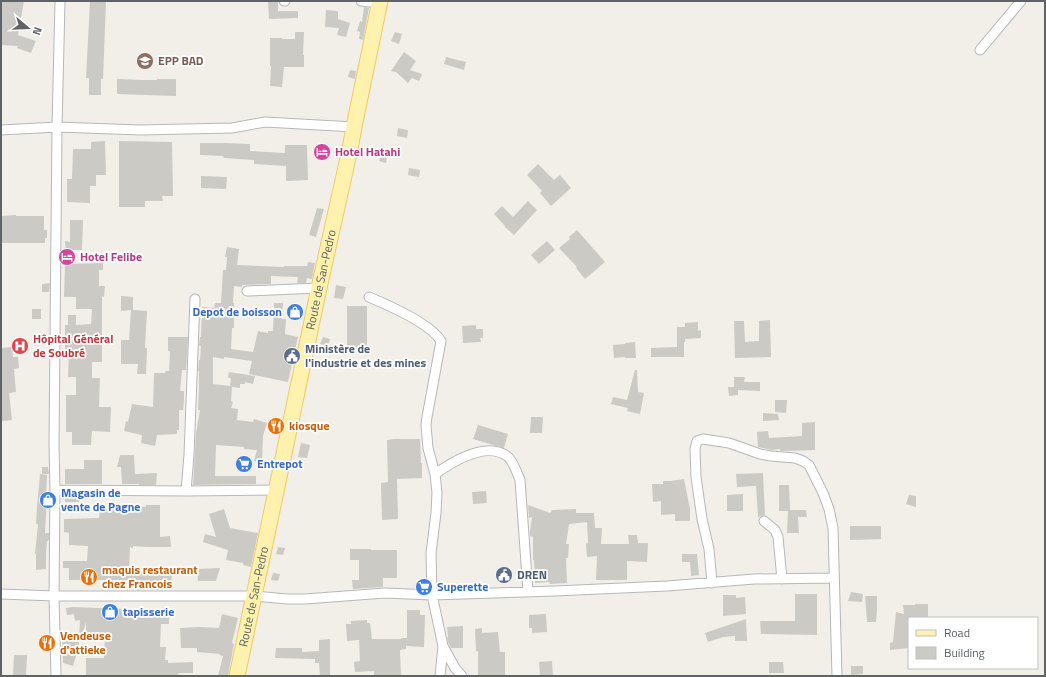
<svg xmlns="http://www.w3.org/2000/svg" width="1046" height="677" font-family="'Titillium Web',sans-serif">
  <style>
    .building { fill: #cccac5 }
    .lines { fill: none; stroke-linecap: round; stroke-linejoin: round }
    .street-casing { stroke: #b5b8bc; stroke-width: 11 }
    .primary-casing { stroke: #f2c960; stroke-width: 17 }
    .street { stroke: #fff; stroke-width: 9 }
    .primary { stroke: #fff2af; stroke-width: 15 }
    .labels { text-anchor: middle; stroke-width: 3.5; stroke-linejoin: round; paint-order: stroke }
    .education-label { font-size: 12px; font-weight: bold; fill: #785e54; stroke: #fff; text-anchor: start }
    .hotel-label { font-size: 12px; font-weight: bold; fill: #b23c85; stroke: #fff; text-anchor: start }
    .street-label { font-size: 12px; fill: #5f6368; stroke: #fff }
    .shop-label { font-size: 12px; font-weight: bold; fill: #366cbe; stroke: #fff; text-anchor: start }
    .health-label { font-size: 12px; font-weight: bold; fill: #be3a42; stroke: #fff; text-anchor: start }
    .service-label { font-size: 12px; font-weight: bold; fill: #4e5e75; stroke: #fff; text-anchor: start }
    .food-label { font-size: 12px; font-weight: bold; fill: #c56008; stroke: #fff; text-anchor: start }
  </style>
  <rect width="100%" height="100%" fill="#f1efe8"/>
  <path class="building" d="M1 1H24L18 35 36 41 31 53 17 48 18 46 1 45Z
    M90 1H106L103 79H101V95H89V78H86Z
    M268 1H278V11H298V18L269 19Z
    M364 7 369 8 363 40 359 39 360 32 357 31 360 21 362 22Z
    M326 10 338 11V19L350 23 346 37 337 35 339 28 325 27Z
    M295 32H304L303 55H304V67H284L282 87 270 86 271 66H270V38H282V39H295Z
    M395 32 402 34 399 44 391 41Z
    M404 52 416 61 410 70 422 74 419 81 412 78 408 83 396 72 391 71Z
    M446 57 466 62 464 70 444 64Z
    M350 70 356 71 355 79 348 77Z
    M117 79 144 80H157V79H176V96L117 94Z
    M398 128 408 130 407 138 397 136Z
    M105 141 106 175H96V186H90V203L67 202V179H72L73 149H91V142Z
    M119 141 172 142 173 196H162L163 201H145V207H119Z
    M200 143H226L250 144V151L285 153V145H307L308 180 286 181V166L254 164V160L224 158 223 156 200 155Z
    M381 155 387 156 386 163 379 161Z
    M538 164 554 180 560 175 571 188 551 206 540 193 542 191 527 175Z
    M409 168 420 170 419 177 408 175Z
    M201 176 227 177 226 189 201 188Z
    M528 201 537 210 514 235 504 226H505L494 214 502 206 513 217Z
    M317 208 324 209 316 237 309 235Z
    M16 215V216H44V230H47V238H45V243H1V216Z
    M70 220H83L82 250H66L65 241 70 242Z
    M577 230 605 262 585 279 576 268 577 267 559 248 570 239 569 237Z
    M547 241 555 250 539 264 531 255Z
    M227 247 239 249 237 265 284 267V266H307L308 262 315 263 312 279 307 278 306 283H297L298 277 271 276V284L242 285V287L234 286 233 303H234V328H232L231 349 253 352 258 331 268 333V331H273L274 303H283L282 319H286L285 334 298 337 288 382 249 374 252 361 224 357V359L213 357V384L230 386 231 378H228L229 372 255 376 253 384 245 382V384H240V388L232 387 231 401 233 402 231 408 238 409 237 420 253 422 254 419 267 423 263 436 262 463 254 461 257 450 244 449V447L216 445 215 476H256V484L193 485 196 433 200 410H198L199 389V371H198L199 360H200L201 346H199L200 337H201L202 307 214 308 215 303H221L223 270H226L227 257H225Z
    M103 263V270H99V286H105L104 297 102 296V362H92V378H100L99 407H111L110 432 92 431 91 445H72V432H66V395H76V377H68L69 350H65V325H68V315H76V325L91 324 92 309H76V297H64L65 264Z
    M50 283 49 292H42V284Z
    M336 285 346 287 343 299 334 298Z
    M121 296 133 297V310L147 311 145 348H147L146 374H137L138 364H121V340H129L131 310 121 311Z
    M347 306H367V352H347Z
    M32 309H41V319H32Z
    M770 320 771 357 735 358 734 321H744L745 342 759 341V321Z
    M698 322V331L701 330V338L685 339V342H684V357H651V348L677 347V327H685V323Z
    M476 325V329H483V338H480L481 342 463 343 462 326Z
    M168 337H188L186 370H182L180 391H184V401L183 410H179V430H177V434L157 435 155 446 141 443 142 435 124 431 126 421 128 422 132 404 153 407 154 373H165L166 371H169L170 351H168Z
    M323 337 330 339 328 346 320 344Z
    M635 342 636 358H625V357L614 358 613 345 625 344V343Z
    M12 347 13 357H18L19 368 14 369 16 392 9 393 12 420 1 421V348Z
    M635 370H637L638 392 644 393 640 414 627 411 628 408 611 404 613 397 627 400Z
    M734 377H745L744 382H760V391L738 390V395L729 396 728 387H734Z
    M775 400H787L786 413 775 412Z
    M763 413 778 414 779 420 763 421Z
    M531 417H543L542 433H530Z
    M815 422V450L784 451H780V449L772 450 758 447 757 432 768 431 769 438 802 436V423Z
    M478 425 508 434 504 448 473 439Z
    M394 439H420L421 463H422V478L397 479 398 519 382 520 381 483 388 482 387 440Z
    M301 443 310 445 307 458 298 457Z
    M120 455H134L135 474 157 473 156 485H139V484H122L121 467H117Z
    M84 460H102V484H65V469H84Z
    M42 467H48L49 474H42Z
    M763 473 765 515 758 517 756 486 737 487 736 474Z
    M40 474 47 475 46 496H47L45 533H49V539L48 541H47L46 554V569L36 570V554H35L38 524H36L37 507Z
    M684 479 690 509V521H675V514L661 515V501L653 502 652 484H663V481H671Z
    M779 485H789L790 510H806L807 517H798L799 533H787L788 511H779Z
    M486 491 487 503 473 504 472 492Z
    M743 494V511H727V495Z
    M909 495 916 496V507L906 504Z
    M65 496H80L79 502H65Z
    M130 505 146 507V505H160V537L170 536 171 547H147L133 546V548L130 547 129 571 172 572 171 586 162 585V590H136V581L120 580H69V568H63V561H87L88 546 69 545V533L64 532V519L99 518 100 506 130 507Z
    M528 505 550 513 552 510 576 509V513H594L595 528H602L601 544H629L628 535H637L638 543H648L647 562 627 561V580H596L597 556 587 557 586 544 588 543 587 522 569 524 566 544H569L568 558H566L567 583 550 584 549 582 535 583 534 560H533V537L530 536V532L532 517 529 518Z
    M224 509 230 528 258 533 251 567 243 565V563L226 560 228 550 203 542 205 534 216 537 209 514Z
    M850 526H881V539L850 540Z
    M278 547 285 548 283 555 276 554Z
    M350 549H371V550H397V578H383V587L353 589 352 580H359V560H350Z
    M682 554H697L699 575 691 576 690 562H682Z
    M220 568 216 581H198L197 569Z
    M273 573 280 574 278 581 271 580Z
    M851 592 863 594 862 602 848 601Z
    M795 594H817V635L761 634 760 621H795Z
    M723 595H736V598L745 597 746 614 723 616Z
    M865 596H877V610L876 622H867Z
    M915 604H928V618H909V648L890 650V643L893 642 896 612 904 614 903 605H915Z
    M73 607 125 609V611H132V615H169V624H161L160 647H166L165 660H168V663L193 662V673H178L179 676H86V658H104L105 636 86 635V622L82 637H79L80 620 75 621 74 614 67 615 66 608Z
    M407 610H420V615H425L424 647 406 646V649L400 650 401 676H374V671L355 672 354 662 360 661 359 640 347 641 346 624H351V621L367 620V623H370L372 639H401V638H407Z
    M222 614 238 618 232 643 234 644 228 676H218L223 656 219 655 220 654 197 652V648H181L180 628 198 627 219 628Z
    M546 614 547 632 532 633V628H529V615Z
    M746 619 747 641H735V636L723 637 708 642 705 633Z
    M463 626V648H451L449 644 447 638 448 637 447 627Z
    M482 628V633L498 632 500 652H505V676H478V651H476L475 629Z
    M62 635H79V646L73 666 63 663Z
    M330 639V676H320L319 663H315V659L275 658 276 648H302V652L319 651V640Z
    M14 655H27L26 676H13Z
    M552 661 553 676H540L539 662Z
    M769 662H783L784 673H769Z
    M851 666H863V674L851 675Z"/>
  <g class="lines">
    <g class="street-casing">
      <path id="street" d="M284 1H285
        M361 1 380 3
        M980 50 1021 1
        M1 130 57 127 140 130 232 128 265 122 354 127
        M247 291 319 288
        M369 297C388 305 431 324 441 341L427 417 426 425 428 448 435 474 437 493 436 513 431 553 432 595 443 646 440 676
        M435 474C452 462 486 441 507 456 513 460 517 473 520 480L528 591
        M55 490 186 491 277 490
        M186 491 189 455 195 299
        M764 521 775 530 778 537 782 579
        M712 583 709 549 702 519 696 477 695 449 697 441 703 439 729 443 760 454 771 456 795 458 803 461 809 465 823 493 829 509 833 528 837 676
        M1 594 54 596H254L287 599H305L385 593 432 595 555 591 667 586 754 579 834 578
        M443 646 455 668 462 676
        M56 676 54 596 55 490 54 444 57 127 60 1"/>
    </g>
    <g class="primary-casing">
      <g id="primary">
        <path id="s1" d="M237 676 319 288 350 149 354 127 380 1"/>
      </g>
    </g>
    <use href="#street" class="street"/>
    <use href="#primary" class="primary"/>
  </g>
  <defs>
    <g id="school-disc" transform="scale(0.9)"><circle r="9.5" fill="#8d6e63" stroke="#fff"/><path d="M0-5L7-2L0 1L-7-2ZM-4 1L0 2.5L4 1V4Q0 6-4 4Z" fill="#fff"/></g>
    <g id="hotel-disc" transform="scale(0.9)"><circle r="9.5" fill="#d1479c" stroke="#fff"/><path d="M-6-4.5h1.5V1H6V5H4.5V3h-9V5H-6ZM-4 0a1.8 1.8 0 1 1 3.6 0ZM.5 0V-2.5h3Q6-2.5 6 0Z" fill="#fff"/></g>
    <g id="shop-disc" transform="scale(0.9)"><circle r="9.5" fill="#3f7fe0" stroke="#fff"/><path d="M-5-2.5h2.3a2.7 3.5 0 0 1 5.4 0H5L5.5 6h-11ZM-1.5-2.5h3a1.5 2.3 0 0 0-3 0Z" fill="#fff"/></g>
    <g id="hospital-disc" transform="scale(0.9)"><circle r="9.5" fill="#e0444e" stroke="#fff"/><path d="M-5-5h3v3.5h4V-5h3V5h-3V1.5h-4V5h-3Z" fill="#fff"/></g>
    <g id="civic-disc" transform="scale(0.9)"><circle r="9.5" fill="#5c6f8a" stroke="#fff"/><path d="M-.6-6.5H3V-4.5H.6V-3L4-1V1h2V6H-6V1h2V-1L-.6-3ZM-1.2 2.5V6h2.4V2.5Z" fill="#fff"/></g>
    <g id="restaurant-disc" transform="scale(0.9)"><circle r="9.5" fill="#e8710a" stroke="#fff"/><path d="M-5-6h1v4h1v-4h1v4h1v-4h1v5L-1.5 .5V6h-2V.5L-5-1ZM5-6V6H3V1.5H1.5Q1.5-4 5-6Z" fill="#fff"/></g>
    <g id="supermarket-disc" transform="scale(0.9)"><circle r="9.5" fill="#3f7fe0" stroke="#fff"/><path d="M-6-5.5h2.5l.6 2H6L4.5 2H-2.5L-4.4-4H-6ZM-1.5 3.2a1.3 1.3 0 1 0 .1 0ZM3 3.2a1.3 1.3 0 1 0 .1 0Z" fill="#fff"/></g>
  </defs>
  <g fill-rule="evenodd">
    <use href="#school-disc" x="145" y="61"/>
    <use href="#hotel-disc" x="322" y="152"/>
    <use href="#hotel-disc" x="67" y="257"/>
    <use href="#shop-disc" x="295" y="312"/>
    <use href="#hospital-disc" x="20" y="346"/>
    <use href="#civic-disc" x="292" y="356"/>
    <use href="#restaurant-disc" x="276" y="426"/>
    <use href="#supermarket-disc" x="244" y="464"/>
    <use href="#shop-disc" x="48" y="500"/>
    <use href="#civic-disc" x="504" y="575"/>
    <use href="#restaurant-disc" x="89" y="577"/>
    <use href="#supermarket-disc" x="424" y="587"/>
    <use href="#shop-disc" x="110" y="612"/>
    <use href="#restaurant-disc" x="47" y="643"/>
  </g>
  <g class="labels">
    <g class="education-label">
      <text x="158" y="65">EPP BAD</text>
    </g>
    <g class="hotel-label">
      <text x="335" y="156">Hotel Hatahi</text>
      <text x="80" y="261">Hotel Felibe</text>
    </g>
    <g class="street-label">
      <text dy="4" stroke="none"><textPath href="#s1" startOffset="405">Route de San-Pedro</textPath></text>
      <text dy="4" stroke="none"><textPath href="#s1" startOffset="81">Route de San-Pedro</textPath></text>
    </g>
    <g class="shop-label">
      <text x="282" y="316" text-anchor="end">Depot de boisson</text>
      <text x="257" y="468">Entrepot</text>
      <text x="61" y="497">Magasin de<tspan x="61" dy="14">vente de Pagne</tspan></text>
      <text x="437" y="591">Superette</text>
      <text x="123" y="616">tapisserie</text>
    </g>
    <g class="health-label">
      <text x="33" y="343">Hôpital Général<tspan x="33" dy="14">de Soubré</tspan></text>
    </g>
    <g class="service-label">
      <text x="305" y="353">Ministère de<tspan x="305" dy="14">l'industrie et des mines</tspan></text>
      <text x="517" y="579">DREN</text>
    </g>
    <g class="food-label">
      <text x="289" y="430">kiosque</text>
      <text x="102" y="574">maquis restaurant<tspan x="102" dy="14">chez Francois</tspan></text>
      <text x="60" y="640">Vendeuse<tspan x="60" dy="14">d'attieke</tspan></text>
    </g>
  </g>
  <rect width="1046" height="677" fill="none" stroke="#5f6368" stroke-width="4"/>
  <rect x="908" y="617" width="130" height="52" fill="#ffffff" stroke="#bfc1c3"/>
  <rect x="916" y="630" width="20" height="6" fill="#fff2af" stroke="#bfc1c3"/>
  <text x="944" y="637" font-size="12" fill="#5f6368">Road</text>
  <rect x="916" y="647" width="20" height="12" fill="#cccac5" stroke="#bfc1c3"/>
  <text x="944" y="657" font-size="12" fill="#5f6368">Building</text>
  <g transform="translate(28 28) rotate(109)" stroke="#ffffff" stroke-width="3" paint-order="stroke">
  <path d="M0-3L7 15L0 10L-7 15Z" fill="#5f6368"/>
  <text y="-6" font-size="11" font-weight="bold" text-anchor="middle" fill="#5f6368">N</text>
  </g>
</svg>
